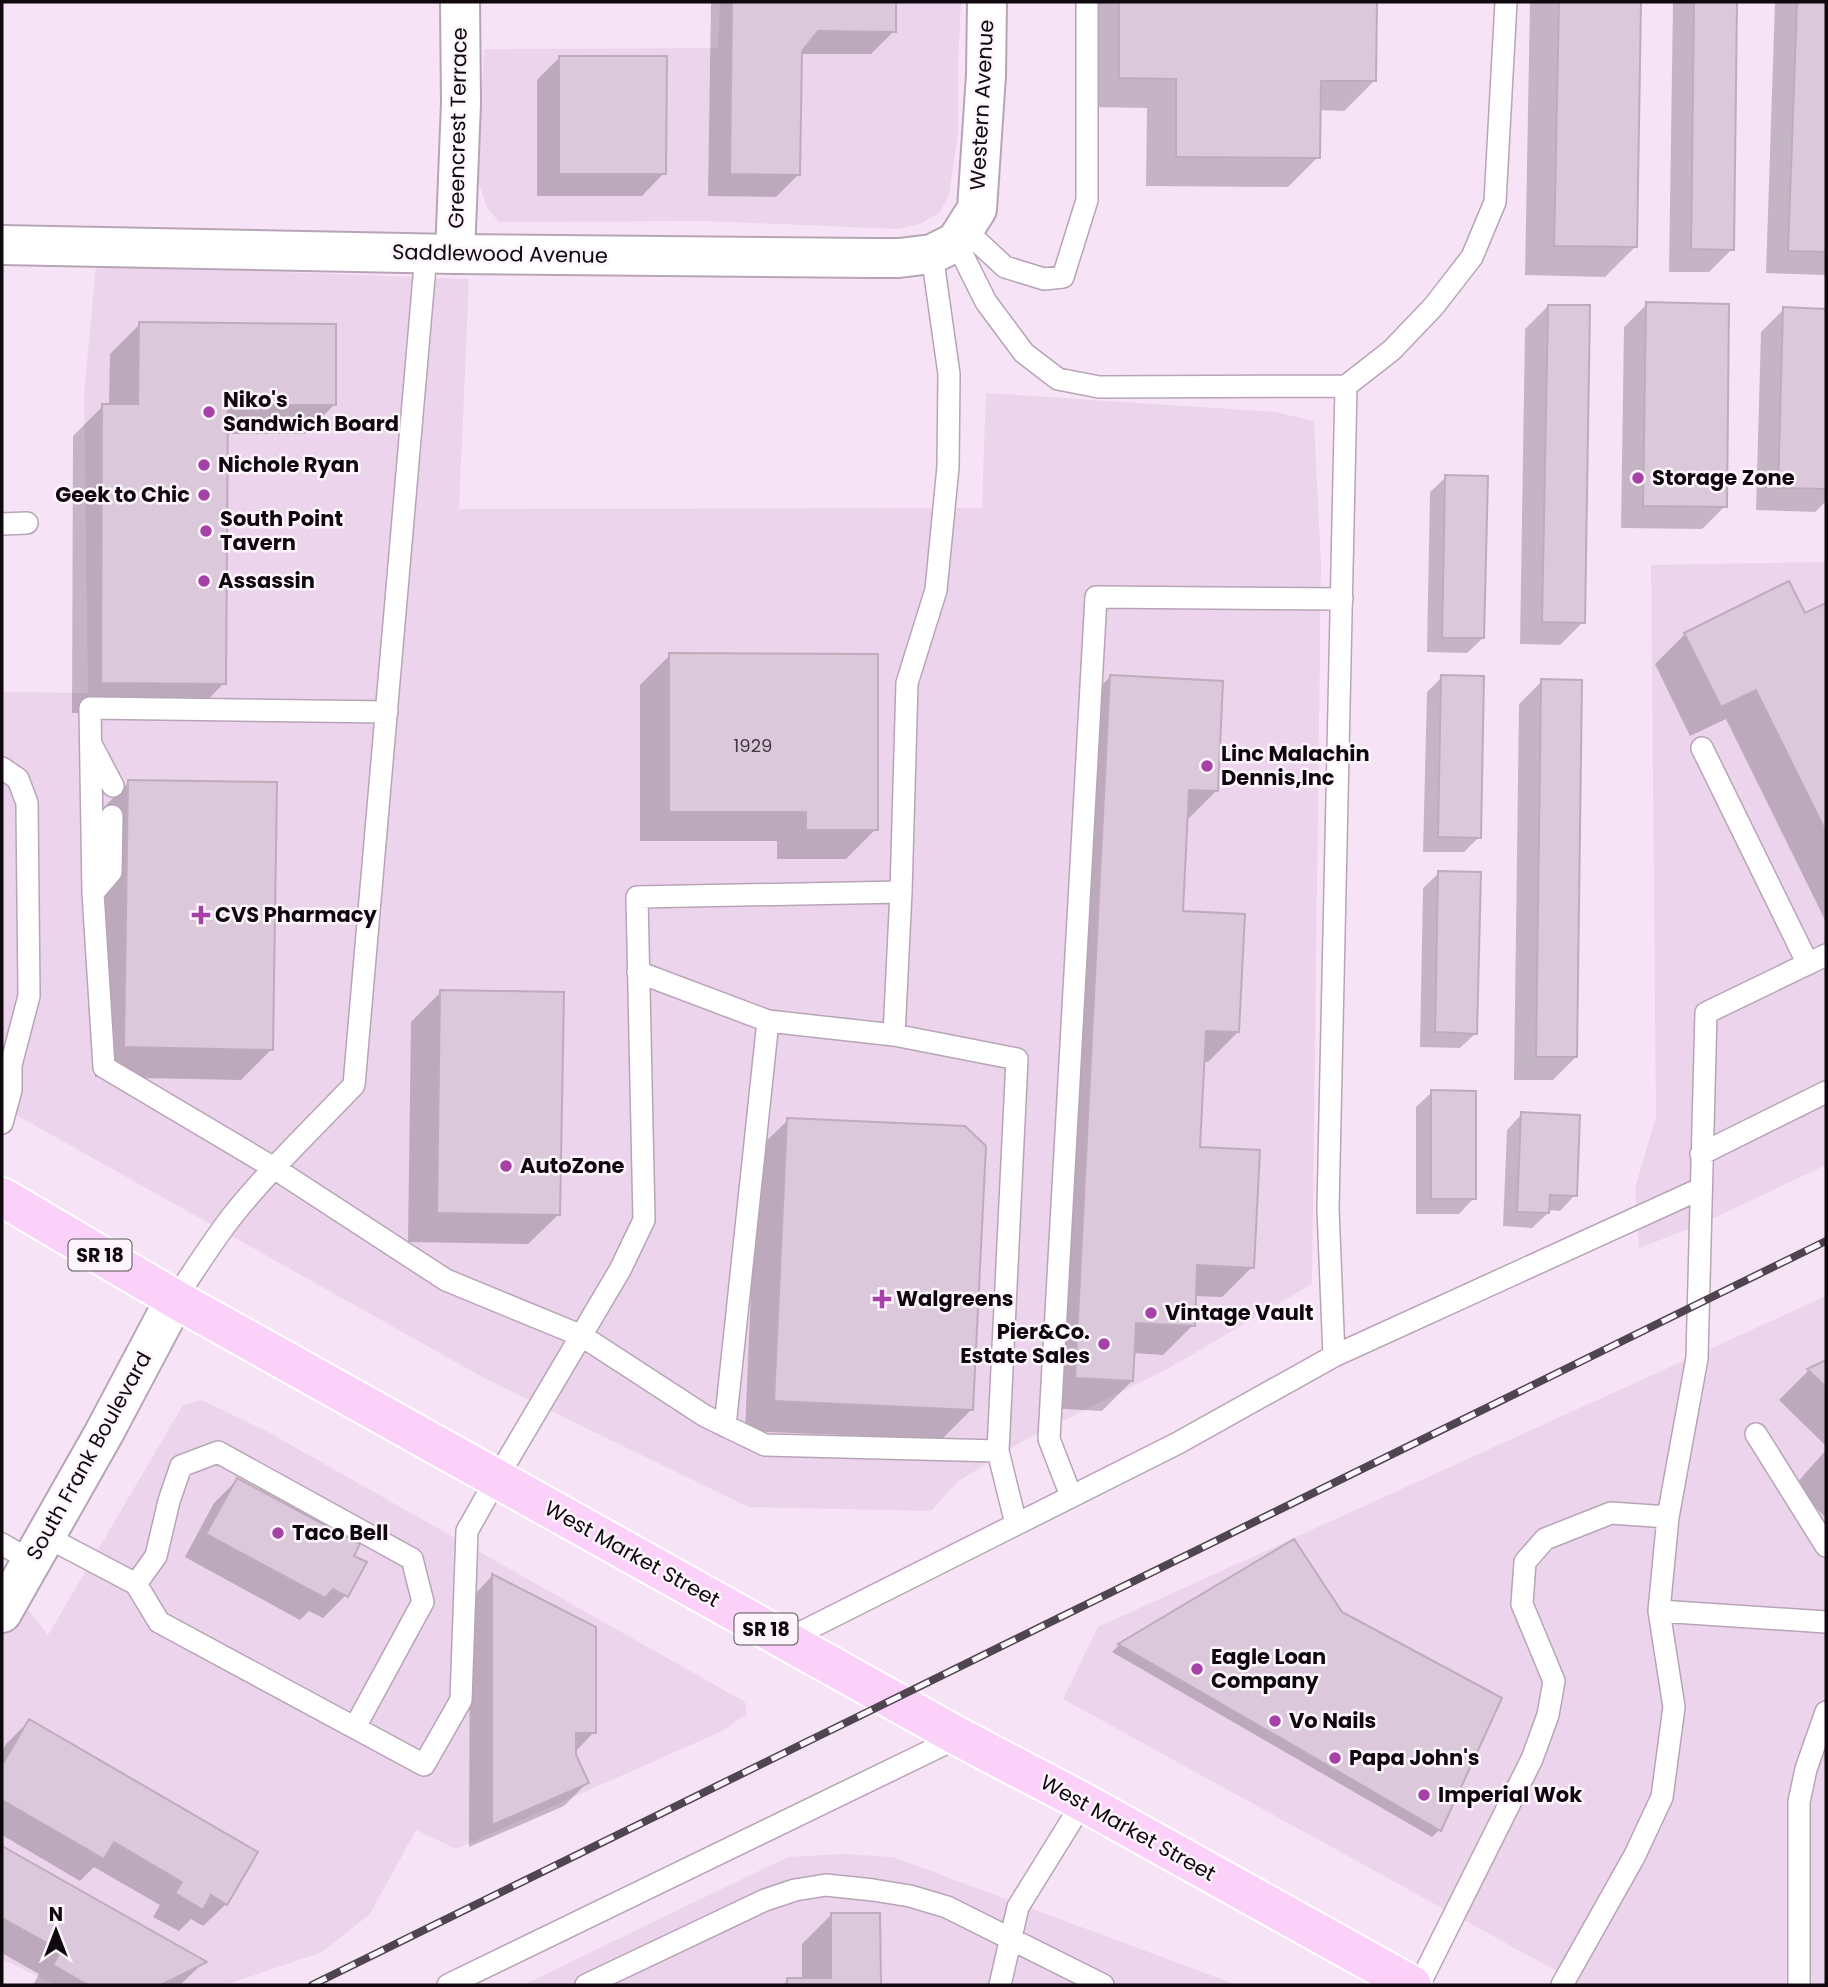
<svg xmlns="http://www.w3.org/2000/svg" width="1828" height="1987" font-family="Poppins,sans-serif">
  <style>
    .built { fill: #ecd4ec }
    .shadow { fill: #0003 }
    .building { fill: #dbc8da; stroke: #beacbd; stroke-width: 2 }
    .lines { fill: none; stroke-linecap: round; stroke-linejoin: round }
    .service-casing { stroke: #b7a5b7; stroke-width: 24 }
    .minor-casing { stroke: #b7a5b7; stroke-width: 42 }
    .tertiary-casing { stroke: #b7a5b7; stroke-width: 42 }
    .primary-casing { stroke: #fff; stroke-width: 42 }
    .service { stroke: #fff; stroke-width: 21 }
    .minor { stroke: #fff; stroke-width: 38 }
    .tertiary { stroke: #fff; stroke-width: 38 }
    .primary { stroke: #fbd1fa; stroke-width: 38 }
    .rail-casing { stroke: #4f454e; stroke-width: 8 }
    .rail { stroke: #fdf5fc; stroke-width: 5; stroke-dasharray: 16; stroke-linecap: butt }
    .poi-dot { fill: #a541a7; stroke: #fdf5fc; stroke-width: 2.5 }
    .labels { text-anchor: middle; stroke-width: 5; stroke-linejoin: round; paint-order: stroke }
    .number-label { font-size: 18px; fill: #423942 }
    .shield { fill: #fdf5fc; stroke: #565056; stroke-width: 2 }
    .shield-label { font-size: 19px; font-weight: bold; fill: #0f090f }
    .street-label { font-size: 21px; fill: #0f090f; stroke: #fdf5fc }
    .poi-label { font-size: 21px; font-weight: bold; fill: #0f090f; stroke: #fdf5fc; text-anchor: start }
  </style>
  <rect width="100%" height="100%" fill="#f7e3f6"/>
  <path class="built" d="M720 2H961L958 62V134L949 195 940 212 920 224 899 229 705 221 499 222 487 208 477 178 484 49 718 48Z
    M96 265 469 279 459 509 982 508 986 393 1275 412 1314 421 1321 564 1312 1284 1169 1368 1025 1440 957 1482 931 1511 748 1507 486 1379 2 1107V692L88 693 84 395Z
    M1826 562V1165L1699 1225 1639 1248 1635 1188 1656 1117 1651 565Z
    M1826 1296V1985H1582L1063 1699 1098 1627Z
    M202 1400 266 1431 745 1702 747 1714 722 1731 456 1849 416 1830 370 1914 322 1952 225 1985H56L2 1959V1577L48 1635 183 1405Z
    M842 1854 893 1857 1237 1985H523L788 1857Z"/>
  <path class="shadow" d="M711 2H894V31L871 54H800L799 174 776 197 708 196Z
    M1090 2H1375L1374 81 1344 111 1319 110 1318 157 1288 187 1146 186 1147 108 1090 107Z
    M1530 2H1640L1635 247 1605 277 1525 275Z
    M1673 2H1735L1732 249 1709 272H1669Z
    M1775 2H1826V275L1766 273Z
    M560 57 664 173 642 196H537V80Z
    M1647 304 1725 506 1702 529 1621 528 1624 327Z
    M1548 306 1583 622 1560 645 1520 644 1525 329Z
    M1784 309 1826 311V501L1815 512 1756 510 1761 332Z
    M140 324 335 404 305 434H226L224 683 194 714 72 713 73 436 103 406H109L110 354Z
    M1446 477 1483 638 1467 653 1427 652 1430 492Z
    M1826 605V922L1726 719 1690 736 1655 664 1685 634 1804 616Z
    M670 655 876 829 846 859H777V841H640V685Z
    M1110 677 1216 791 1186 821 1181 912 1238 1032 1208 1062 1203 1061 1199 1148 1252 1267 1222 1297 1194 1296 1193 1325 1163 1355 1133 1353 1132 1381 1102 1411 1046 1408 1080 707Z
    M1442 677 1479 837 1464 852H1423L1427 692Z
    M1542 681 1576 1057 1553 1080H1514L1519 704Z
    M129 782 271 1050 241 1080 95 1077 99 812Z
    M1439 873 1476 1033 1460 1048 1420 1047 1423 888Z
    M441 992 559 1214 528 1244 408 1242 411 1022Z
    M1432 1092 1474 1198 1459 1214H1416V1107Z
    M1522 1114 1575 1195 1560 1211 1548 1210V1213L1532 1228 1503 1226 1507 1130Z
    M788 1120 972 1409 942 1439 745 1431 757 1150Z
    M1826 1361V1446L1779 1400 1808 1371Z
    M1826 1450V1518L1794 1486Z
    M237 1480 346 1595 323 1618 309 1611 300 1620 185 1557 214 1503Z
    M1293 1542 1340 1613 1499 1699 1439 1830 1432 1837 1112 1652 1119 1645Z
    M492 1576 594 1732 575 1752 587 1783 564 1806 469 1847 470 1599Z
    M29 1721 226 1904 203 1926 191 1919 179 1931 153 1917 160 1905 94 1867 80 1881 2 1835V1751L6 1744Z
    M2 1848 204 1962 180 1985H33L39 1974 2 1953Z
    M832 1914H879V1985H783L788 1980H802V1944Z"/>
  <path class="building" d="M732 2H896V32L818 31 802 51 800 175 730 174Z
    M1119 2H1377L1376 81H1321L1320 158 1176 157V79L1119 78Z
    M1559 2H1641L1637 247 1554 246Z
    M1694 2H1737L1734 250 1691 249Z
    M1797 2H1826V252L1788 251Z
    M559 56H667L666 174H559Z
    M1646 302 1729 304 1727 507 1643 506Z
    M1548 305H1590L1585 623 1542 622Z
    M1783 307 1826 309V489L1778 488Z
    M139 322 336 324V405H228L226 684 101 683 102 404H138Z
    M1445 475 1488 476 1484 638H1442Z
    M1789 581 1805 613 1826 603V832L1756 690 1721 707 1684 633Z
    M669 653 878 654V830H806V812H669Z
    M1110 675 1223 681 1218 791 1189 790 1183 911 1245 914 1239 1032 1206 1031 1200 1147 1260 1150 1254 1268 1197 1265 1195 1326 1136 1323 1133 1381 1075 1378Z
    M1441 675 1484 676 1481 838 1438 837Z
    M1541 679 1582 680 1577 1057H1536Z
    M128 780 277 782 273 1050 124 1047Z
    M1438 871 1481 872 1477 1034 1435 1032Z
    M440 990 564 992 560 1215 437 1213Z
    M1431 1090 1476 1091V1199H1431Z
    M1521 1112 1580 1115 1577 1196 1550 1195 1549 1213 1517 1212Z
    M787 1118 965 1126 986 1146 973 1410 774 1401Z
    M1826 1360V1387L1807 1369Z
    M237 1478 360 1544 354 1556 367 1562 348 1597 333 1589 325 1598 206 1534Z
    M1294 1539 1342 1612 1502 1698 1441 1831 1118 1644Z
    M492 1574 596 1627V1733H576V1755L589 1783 492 1825Z
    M29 1719 258 1852 227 1905 211 1895 203 1910 175 1893 182 1882 114 1842 104 1859 2 1800V1765Z
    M2 1846 207 1962 161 1985H88L53 1965 61 1951 2 1918Z
    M831 1913H880L881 1985H787V1978H831Z"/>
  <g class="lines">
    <g class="service-casing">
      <path id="service" d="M964 229 1005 267 1044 279 1063 277 1087 200V2
        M956 242 986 302 1024 353 1058 379 1099 387 1346 386 1392 350 1434 306 1472 257 1495 202 1506 2
        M2 524 27 523
        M387 712 90 708 93 893 104 1067 274 1168 446 1280 582 1336 705 1416 765 1445 998 1451
        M92 746 113 786
        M1702 748 1808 964
        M2 768 18 779 27 803 29 996 11 1065V1090L2 1123
        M901 892 894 1035 1017 1059 998 1451 1016 1524
        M93 893 111 872 112 816
        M638 972 768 1021
        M1701 1154 1826 1092
        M175 1299C194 1271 212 1242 233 1215 270 1169 313 1128 354 1085L426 254
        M1334 1356 1700 1189
        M725 1426 768 1021 894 1035
        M1756 1434 1826 1546
        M1071 1496 1049 1439 1096 597 1342 599
        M45 1536 136 1584 159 1622 424 1765 461 1700 467 1531 497 1478 620 1270 644 1220 637 897 901 892 907 683 936 590 948 467 949 374 932 254
        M2 1544 31 1561
        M136 1584 156 1556 169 1501 181 1466 218 1452 412 1559 423 1602 355 1727
        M1659 1611 1826 1622
        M786 1640 1178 1443 1334 1356 1328 1209 1346 386
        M448 1985 959 1737
        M586 1985 765 1900 795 1890 826 1885 873 1890 910 1896 947 1907 1103 1985
        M1000 1985 1018 1907 1083 1802
        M1419 1985 1532 1759 1548 1715 1554 1681 1522 1604 1525 1562 1545 1539 1611 1513 1668 1517
        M1562 1985 1635 1855 1662 1797 1674 1707 1659 1611 1668 1517 1697 1358 1706 1013 1826 955
        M1799 1985V1802L1806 1769 1826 1712"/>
    </g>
    <g class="minor-casing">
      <path id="minor" d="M2 245 455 254 872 258H899L932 254 956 242 977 209 986 75 987 2
        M455 254 461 103 460 2"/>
    </g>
    <g class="tertiary-casing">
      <path id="tertiary" d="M2 1613 104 1433 175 1299"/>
    </g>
    <g class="primary-casing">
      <path id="primary" d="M2 1197 175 1299 959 1737 1083 1802 1412 1985"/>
    </g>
    <use href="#service" class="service"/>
    <use href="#minor" class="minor"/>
    <use href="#tertiary" class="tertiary"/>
    <use href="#primary" class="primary"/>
    <g class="rail-casing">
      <path id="rail" d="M312 1985 1826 1241"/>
    </g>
    <use href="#rail" class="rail"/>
  </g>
  <g class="poi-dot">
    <circle cx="209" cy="412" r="7"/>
    <circle cx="204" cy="465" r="7"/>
    <circle cx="1638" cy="478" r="7"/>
    <circle cx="204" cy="495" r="7"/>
    <circle cx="206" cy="531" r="7"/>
    <circle cx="204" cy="581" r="7"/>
    <circle cx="1207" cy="766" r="7"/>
    <path d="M197.5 904.5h7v7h7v7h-7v7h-7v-7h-7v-7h7z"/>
    <circle cx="506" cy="1166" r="7"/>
    <path d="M878.5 1288.5h7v7h7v7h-7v7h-7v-7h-7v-7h7z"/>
    <circle cx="1151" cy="1313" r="7"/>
    <circle cx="1104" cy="1344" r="7"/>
    <circle cx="278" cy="1533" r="7"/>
    <circle cx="1197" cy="1669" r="7"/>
    <circle cx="1275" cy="1721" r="7"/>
    <circle cx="1335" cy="1758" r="7"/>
    <circle cx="1424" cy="1795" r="7"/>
  </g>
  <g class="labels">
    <g class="number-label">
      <text x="753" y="752">1929</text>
    </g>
    <g class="shield">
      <rect x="68.5" y="1239.5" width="63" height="31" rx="5"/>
      <rect x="734.5" y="1613.5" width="63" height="31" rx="5"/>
    </g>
    <g class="shield-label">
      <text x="100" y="1262">SR 18</text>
      <text x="766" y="1636">SR 18</text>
    </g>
    <g class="street-label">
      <text transform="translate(982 105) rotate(-87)" y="7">Western Avenue</text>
      <text transform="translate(458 128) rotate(-89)" y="7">Greencrest Terrace</text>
      <text transform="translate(500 254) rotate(1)" y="7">Saddlewood Avenue</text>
      <text transform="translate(89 1456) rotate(-61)" y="7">South Frank Boulevard</text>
      <text transform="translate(632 1554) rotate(29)" y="7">West Market Street</text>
      <text transform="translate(1128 1828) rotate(29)" y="7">West Market Street</text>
    </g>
    <g class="poi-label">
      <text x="223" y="407">Niko's<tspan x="223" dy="24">Sandwich Board</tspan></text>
      <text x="218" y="472">Nichole Ryan</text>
      <text x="1652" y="485">Storage Zone</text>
      <text x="190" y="502" text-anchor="end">Geek to Chic</text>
      <text x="220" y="526">South Point<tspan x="220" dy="24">Tavern</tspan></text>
      <text x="218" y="588">Assassin</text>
      <text x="1221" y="761">Linc Malachin<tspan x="1221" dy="24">Dennis,Inc</tspan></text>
      <text x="215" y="922">CVS Pharmacy</text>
      <text x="520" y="1173">AutoZone</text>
      <text x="896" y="1306">Walgreens</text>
      <text x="1165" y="1320">Vintage Vault</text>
      <text x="1090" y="1339" text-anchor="end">Pier&amp;Co.<tspan x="1090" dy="24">Estate Sales</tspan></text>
      <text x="292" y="1540">Taco Bell</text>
      <text x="1211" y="1664">Eagle Loan<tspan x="1211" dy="24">Company</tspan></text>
      <text x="1289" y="1728">Vo Nails</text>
      <text x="1349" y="1765">Papa John's</text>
      <text x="1438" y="1802">Imperial Wok</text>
    </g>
  </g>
  <rect width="1828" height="1987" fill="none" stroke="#0f090f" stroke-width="7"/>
  <g transform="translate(56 1931)" stroke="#fdf5fc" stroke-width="5" paint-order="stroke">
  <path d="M0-5L12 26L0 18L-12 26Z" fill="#0f090f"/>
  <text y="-10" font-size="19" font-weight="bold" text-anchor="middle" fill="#0f090f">N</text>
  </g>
</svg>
